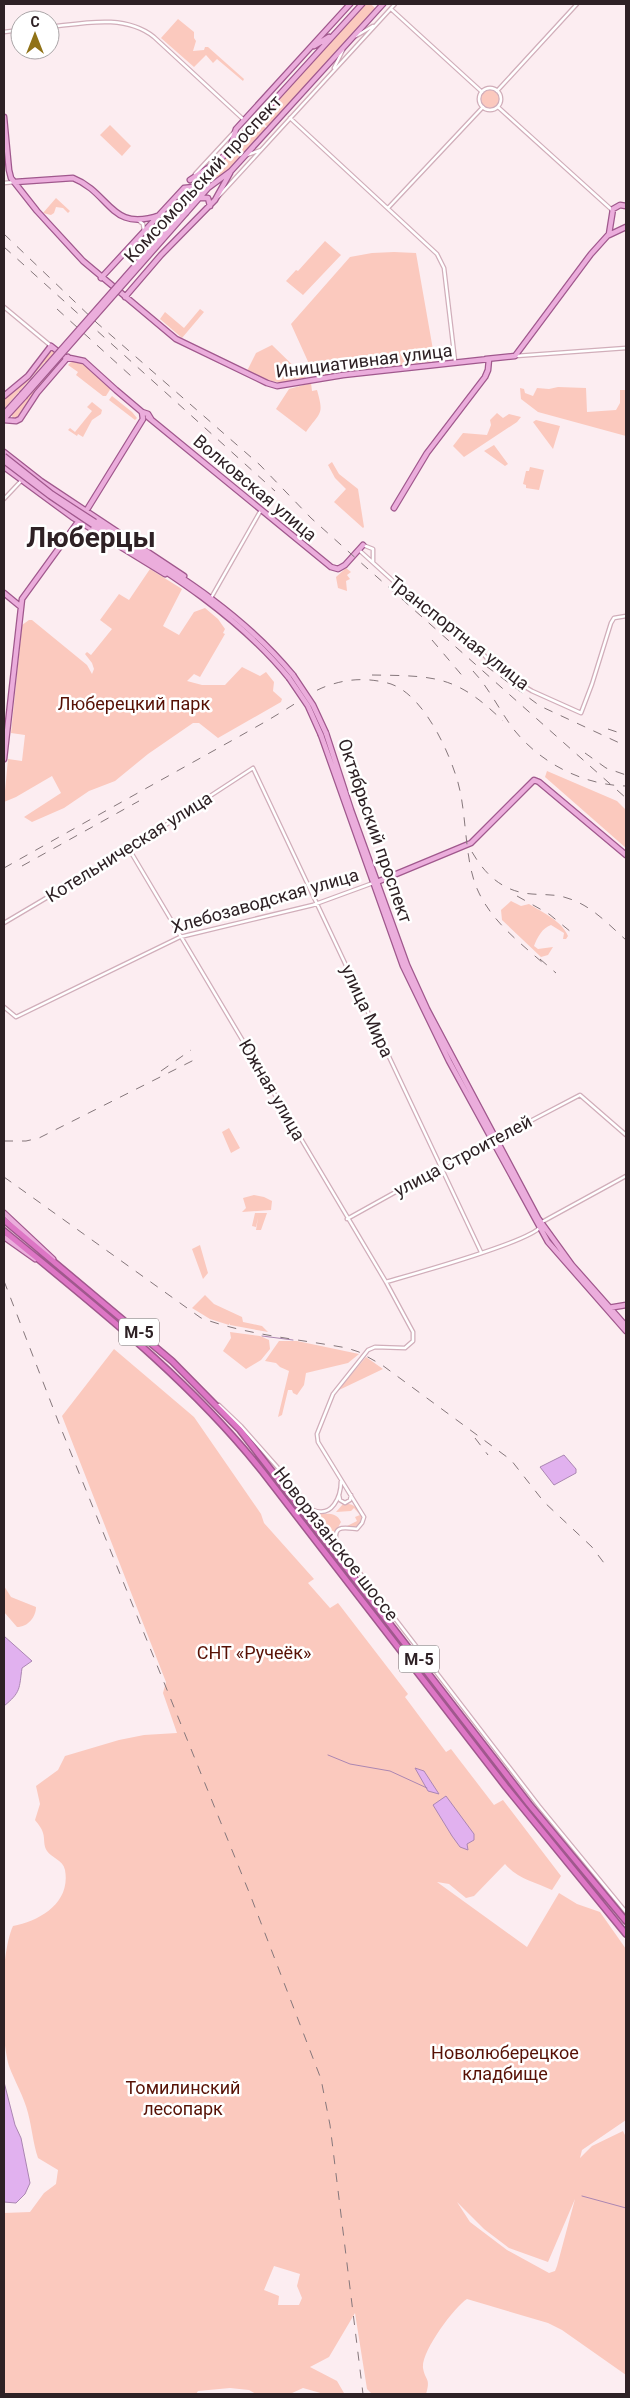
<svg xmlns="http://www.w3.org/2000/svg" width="630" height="2398" font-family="Roboto,sans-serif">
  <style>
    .green { fill: #fbc9be; fill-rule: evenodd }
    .water { fill: #e1b1ef; stroke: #ab86b2 }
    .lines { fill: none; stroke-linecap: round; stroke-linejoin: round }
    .stream { stroke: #ab86b2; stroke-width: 1 }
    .minor-casing { stroke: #d1aeba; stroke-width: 5 }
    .major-casing { stroke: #a0588d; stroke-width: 7 }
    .highway-casing { stroke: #a0588d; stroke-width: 8 }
    .minor { stroke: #fff; stroke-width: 2.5 }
    .major { stroke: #ebaddc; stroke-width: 4.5 }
    .highway { stroke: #dd76c5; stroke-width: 5 }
    .rail { stroke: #85777b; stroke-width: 1; stroke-dasharray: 9 9; stroke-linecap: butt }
    .major-bridge-casing { stroke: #a0588d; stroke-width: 7; stroke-linecap: butt }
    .major-bridge { stroke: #ebaddc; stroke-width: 4.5 }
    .labels { text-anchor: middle; stroke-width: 5; stroke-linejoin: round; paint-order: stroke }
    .shield { fill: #fff; stroke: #6d6466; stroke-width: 1 }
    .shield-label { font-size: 16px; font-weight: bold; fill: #2e2125 }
    .street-label { font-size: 18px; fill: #2e2125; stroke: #fff }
    .park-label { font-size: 18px; fill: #571105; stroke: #fff }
    .town-label { font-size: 28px; font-weight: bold; fill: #2e2125; stroke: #fff }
  </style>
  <rect width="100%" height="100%" fill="#fcedf1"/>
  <path class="green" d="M366 4H371L376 9 268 127 259 120Z
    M178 19 194 32V38L196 41 193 51 204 50 205 47H208L244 79 243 81 217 59 213 63 206 55 194 67 161 38Z
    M481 99a9 9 0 1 1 18 0a9 9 0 1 1-18 0Z
    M258 122 266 128 226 172 208 185 219 165Z
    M110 125 131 146 122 156 100 135Z
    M56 198 70 211 68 213 63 208 56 207 54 213 51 215 43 213Z
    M325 241 341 255 303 295 286 281 296 270 298 271Z
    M394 252 416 253 435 361 315 377 291 324 350 257 372 253Z
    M200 309 204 312 182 338 160 319 165 312 184 328Z
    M272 345 306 378C279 386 272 383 247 371L256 353Z
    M54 350 63 360 20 418 13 419 11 413 52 368 45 362 4 409V397L22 383 49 351Z
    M73 360 83 363 109 386 111 388 106 396H103L76 375 78 372 68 365Z
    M311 383 312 391 317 390C324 415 321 411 306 432L276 409 289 389Z
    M558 387 586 388 587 412 616 410 620 403V390H626V436L538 412 521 399 520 388 524 389 525 393 533 396 537 388 549 389Z
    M112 396 132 412 137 418 135 420 109 400Z
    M92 402 102 410 101 414 92 420 83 437 78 434 77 436 68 430 70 428 75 432 92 411 87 407Z
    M497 413 503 418 509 414 521 417 517 422 464 457 453 446 463 433 487 435 491 425 490 420Z
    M536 420 560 426 553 449 533 422Z
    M494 445 508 464 505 466 484 451Z
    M332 462 339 474 358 489 364 527 363 528 334 502 346 489 335 478 328 465Z
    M530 467 544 470 539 490 526 488V485L523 484 526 471H529Z
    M346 568 351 572 347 575 350 579 346 581 347 591 338 588 336 577Z
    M150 569 182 589 163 626 179 635 194 612 205 608 218 619 225 629 223 633 225 634 200 677 194 674 187 681 202 685H225L242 667 260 676 266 672 274 682 273 691 282 699 281 702 218 738 199 723H193L148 754 115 781 89 791 64 808 32 822 24 817 61 793 52 776 16 797 4 802 8 759 22 761 25 735 11 733 22 625 29 620H32L87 665 92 674 94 669 92 663 85 654 87 652 91 655 112 629 100 620 119 594 129 600Z
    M547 771 617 801 626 810V848L545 777Z
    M511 901 521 906 529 904C542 912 562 921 568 936L566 939H563L564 933 551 925C542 928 537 938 534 946L538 949 553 947 548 955 541 957 502 920 501 910Z
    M229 1128 240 1148 231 1153 222 1132Z
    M254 1195 264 1197 272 1201 271 1210 242 1212 246 1208 243 1198Z
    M255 1213H267L261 1230H256L258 1218 256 1227 252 1226Z
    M200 1245 208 1273 203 1279 192 1249Z
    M205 1295 214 1304 242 1317 243 1322 262 1326 268 1332 230 1325V1323L229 1325 210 1319 192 1308Z
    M230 1332 260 1336 269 1340 270 1349 261 1360 246 1369 223 1351 231 1338Z
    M279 1341H297L359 1354 348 1363 306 1373 304 1385 297 1395 293 1393 292 1390H288L282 1415 278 1417 289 1371 280 1367 276 1363 265 1361Z
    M114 1349 194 1417 261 1514 264 1523 314 1579 308 1583 330 1608 338 1603 408 1694 405 1697 446 1752 451 1749 494 1805 503 1800 561 1876 552 1890C535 1882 518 1879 505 1864L474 1896 466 1898 449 1884 437 1882 527 1947 559 1893 577 1904 600 1912 626 1949V2120L582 2150 580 2158 592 2146 623 2131 626 2137V2375L562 2330 548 2323 467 2299C454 2307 421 2352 423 2368 425 2381 431 2377 426 2394H372L367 2389 355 2313 329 2357 310 2367 337 2381 344 2393 324 2394 303 2388 290 2394H256L249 2390 230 2388 198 2391 196 2394H4V2213L30 2212 44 2193 56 2184 58 2170 38 2158C33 2143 32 2128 28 2113 24 2097 15 2082 9 2066 0 2036 0 1954 13 1926 40 1921 71 1903 65 1870 63 1860 52 1858 47 1851 43 1845 45 1839 43 1833 42 1828 37 1823 35 1820L40 1804 36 1786 58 1770 65 1756 119 1740 144 1735 177 1733 163 1693 166 1682 62 1416ZM575 2199 557 2266 555 2271 549 2273 507 2250 470 2222 457 2202 484 2229 509 2248 548 2262ZM274 2266 300 2274 297 2286 302 2298 299 2305H278L279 2296 264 2290Z
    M366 1357 383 1369 339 1390V1389Z
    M343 1504C353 1503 357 1507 362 1516L359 1525 353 1528 347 1526 357 1521 355 1517 360 1515 354 1508 351 1511 336 1512Z
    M318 1514C329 1514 336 1512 341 1522L334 1535Z
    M4 1586 11 1597 36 1607C36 1617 28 1627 17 1627L4 1612Z"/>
  <path class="water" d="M564 1455 576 1469V1473L554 1485 540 1467Z
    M4 1636 32 1661 22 1668C19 1689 21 1692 4 1706Z
    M415 1768 424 1771 439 1794 428 1791Z
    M446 1796 474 1834V1840L467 1844 468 1850 460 1847 452 1836 433 1805Z
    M4 2082 15 2125 21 2138 30 2183 25 2194 16 2203 4 2202Z"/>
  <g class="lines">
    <path class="stream" d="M262 1336 293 1340
      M328 1755 350 1764 390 1771 427 1788
      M582 2196 626 2208"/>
    <g class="minor-casing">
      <path id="minor" d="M391 9 482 92
        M50 27C85 23 125 14 154 37L244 120
        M4 32 20 30
        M356 36 373 26
        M334 68 343 50
        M479 99a11 11 0 1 1 22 0a11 11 0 1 1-22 0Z
        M497 91 577 4
        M498 107 612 210
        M290 118 437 254 444 268 455 361
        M247 155 261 150
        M195 174 234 132
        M4 183 15 182
        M218 197 395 4
        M388 208 483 107
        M138 220 143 224 144 231
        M4 307 51 346
        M516 356 626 348
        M4 499 21 481
        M363 545 373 549V562
        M359 550 423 608 466 635 493 665 507 676 532 691 581 713 592 684 611 623 614 618 626 616
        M211 598 261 510
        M129 849 386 1282 413 1332V1341L405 1348 375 1347 368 1350 333 1394 317 1434 318 1442 364 1517 362 1523 357 1529C345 1528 332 1524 337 1543
        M4 923 129 849 253 768 481 1252
        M4 1007 16 1017 180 937 313 905 373 883
        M347 1219 491 1139 498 1138 580 1095 626 1135
        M542 1222 626 1176
        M386 1282C410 1275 530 1242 540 1227
        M219 1405 241 1426 287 1478 539 1806 626 1912
        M339 1495 340 1500 345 1503 350 1500 351 1495
        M313 1510C332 1518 341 1497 341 1481"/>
    </g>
    <g class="major-casing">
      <path id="major" d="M314 46 329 37
        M4 117 9 170 11 178 37 211 83 261 176 339 267 383 277 386 343 375 489 359
        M231 145 236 129 350 4
        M190 180 219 161
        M15 182 73 178C111 193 110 233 160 215
        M200 198H208L210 206
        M184 210 206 185 220 160 362 4
        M186 213 208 188 231 171 383 4
        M609 235 626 227
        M101 278 184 188 194 187 195 197
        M125 297 161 255 215 200 230 173
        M486 359 515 356 591 254 609 234 613 209 620 205 626 206
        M4 396 28 376 51 346 65 357 84 361 116 390 142 412 148 414 151 419
        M4 414 22 394
        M148 417 331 567 338 569 345 565 363 545
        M4 419 24 397
        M4 420 16 421 20 419 37 393 68 357
        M4 452 41 481 184 576
        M4 467 72 517 165 574
        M394 508 427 453 485 377 488 370 489 359
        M95 522C166 567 239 609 293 675
        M93 525C163 569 236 613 289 678
        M74 533 85 517
        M4 593 21 607
        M326 733 351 810 407 965 427 1009 538 1218 572 1265 626 1326
        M321 735 403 966 449 1061 548 1242 626 1331
        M4 759 22 599 88 508 143 419 142 412
        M377 882 471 843 534 780 539 782 626 855
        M4 1213 53 1259
        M4 1237 35 1259
        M608 1308 626 1305"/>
    </g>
    <g class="highway-casing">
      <path id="highway" d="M4 1220 172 1361 240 1430 529 1804 626 1921
        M4 1231C95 1306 188 1378 262 1471L506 1787 626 1934"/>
    </g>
    <use href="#minor" class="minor"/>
    <use href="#major" class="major"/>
    <use href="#highway" class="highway"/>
    <path class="rail" d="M4 234 97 323 260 465 311 518 350 553 626 798
      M4 247 275 491
      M57 309 131 376
      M432 640 465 679
      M486 666 540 706 626 746
      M473 671C490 689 500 712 515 731 542 764 584 785 626 786
      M372 675C435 676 456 675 503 721
      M608 729 626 735
      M585 753 606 768 626 775
      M472 852C486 876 504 892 532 894 544 895 556 894 567 898 591 905 608 924 626 940
      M22 866 139 801
      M4 868C82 824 161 780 240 736 254 728 269 720 283 711 299 702 313 690 330 685 350 678 371 678 391 684 422 695 446 745 456 776 468 811 463 861 479 893 493 922 519 942 543 963
      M517 896 549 914 571 932
      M540 959 556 973
      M161 1071 191 1050
      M4 1141H26L39 1138 194 1060
      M4 1177 201 1318C247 1335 298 1339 347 1348L359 1352 382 1365 511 1460 544 1502 592 1547 607 1567
      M4 1281 60 1426 251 1897 321 2079 330 2125 363 2394
      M475 1438 488 1455"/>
    <g class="major-bridge-casing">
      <path id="major-bridge" d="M22 394 184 210
        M24 397 186 213
        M4 456 52 494 95 522
        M4 461 50 496 93 525
        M293 675 313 705 326 733
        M289 678 308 706 321 735"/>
    </g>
    <use href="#major-bridge" class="major-bridge"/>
  </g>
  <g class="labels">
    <g class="shield">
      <rect x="119" y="1318.5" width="40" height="27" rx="4"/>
      <rect x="399" y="1645.5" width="40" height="27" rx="4"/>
    </g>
    <g class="shield-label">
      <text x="139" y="1338">М-5</text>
      <text x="419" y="1665">М-5</text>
    </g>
    <g class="street-label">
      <text transform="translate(203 179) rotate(-47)" y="6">Комсомольский проспект</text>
      <text transform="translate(364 361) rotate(-7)" y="6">Инициативная улица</text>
      <text transform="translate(255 488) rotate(40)" y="6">Волковская улица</text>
      <text transform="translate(459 633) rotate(38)" y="6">Транспортная улица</text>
      <text transform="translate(375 831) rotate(71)" y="6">Октябрьский проспект</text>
      <text transform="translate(129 847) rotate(-32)" y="6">Котельническая улица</text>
      <text transform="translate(265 901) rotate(-16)" y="6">Хлебозаводская улица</text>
      <text transform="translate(367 1011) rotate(65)" y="6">улица Мира</text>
      <text transform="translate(272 1090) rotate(60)" y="6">Южная улица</text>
      <text transform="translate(463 1156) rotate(-28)" y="6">улица Строителей</text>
      <text transform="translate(336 1544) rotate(52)" y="6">Новорязанское шоссе</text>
    </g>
    <g class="park-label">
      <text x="134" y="710">Люберецкий парк</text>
      <text x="254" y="1659">СНТ «Ручеёк»</text>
      <text x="505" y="2059">Новолюберецкое<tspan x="505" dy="21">кладбище</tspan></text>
      <text x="183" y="2094">Томилинский<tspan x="183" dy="21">лесопарк</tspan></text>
    </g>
    <g class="town-label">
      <text x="91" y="547">Люберцы</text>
    </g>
  </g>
  <rect width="630" height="2398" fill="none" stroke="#2e2125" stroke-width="10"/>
  <g transform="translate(35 35)"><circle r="24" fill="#ffffff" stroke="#aba6a8"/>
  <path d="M0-4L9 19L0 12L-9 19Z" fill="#907217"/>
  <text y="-8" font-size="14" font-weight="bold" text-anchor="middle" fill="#2e2125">С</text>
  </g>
</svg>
